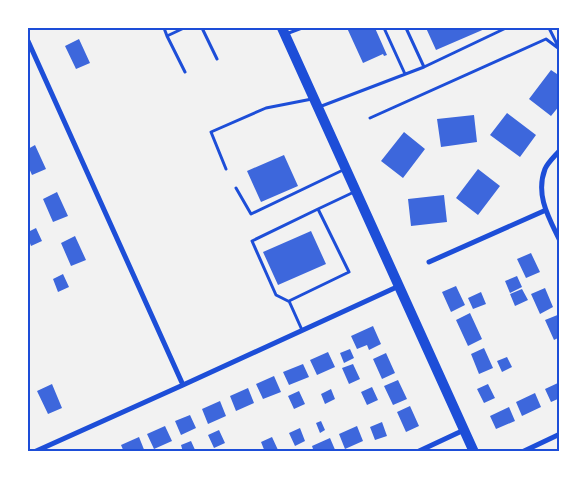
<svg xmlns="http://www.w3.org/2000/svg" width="587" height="479" font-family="'IBM Plex Sans',sans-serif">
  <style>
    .building { fill: #3d67dc }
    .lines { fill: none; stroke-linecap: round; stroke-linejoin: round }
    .service { stroke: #1d4ed8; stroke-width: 3 }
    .minor { stroke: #1d4ed8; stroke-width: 5 }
    .primary { stroke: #1d4ed8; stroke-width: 10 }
    .neatline { fill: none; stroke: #1d4ed8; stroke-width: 2 }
  </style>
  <rect width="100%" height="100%" fill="#f2f2f2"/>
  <path class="building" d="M347 28H375L387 55 384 56 383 54 363 63Z
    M426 28H487L436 50Z
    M79 39 90 63 76 69 65 46Z
    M551 70 560 76V105L551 116 529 99Z
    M507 113 536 135 520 157 490 135Z
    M474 115 477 142 441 147 437 119Z
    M404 132 425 149 403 178 381 161Z
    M35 145 46 169 32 175 28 166V149Z
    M284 155 298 186 261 202 247 171Z
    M478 169 500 186 478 215 456 198Z
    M57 192 68 216 53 222 43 199Z
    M444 195 447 222 411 226 408 199Z
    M36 228 42 241 31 246 28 238V232Z
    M311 231 326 264 278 285 263 252Z
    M75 236 86 260 71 266 61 243Z
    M531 253 540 272 526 278 517 259Z
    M63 274 69 287 58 292 53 279Z
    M517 276 522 287 510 293 505 281Z
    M456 286 465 305 451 312 442 292Z
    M545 288 553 307 540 314 531 294Z
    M522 289 528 300 515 306 510 294Z
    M481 292 486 304 473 309 468 298Z
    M470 313 482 339 468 346 456 320Z
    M560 314V337L554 340 545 320Z
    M373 326 381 344 369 350 367 345 357 349 351 336Z
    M484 348 493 368 479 374 471 354Z
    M350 349 354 358 344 363 340 353Z
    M328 352 335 367 317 375 310 360Z
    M386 353 395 373 382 379 373 359Z
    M507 357 512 367 502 372 497 361Z
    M303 364 309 377 289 385 283 372Z
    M353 364 360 379 349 384 342 368Z
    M274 376 281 392 263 399 256 384Z
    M398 380 407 399 393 405 384 386Z
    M560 382V398L551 402 545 389Z
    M52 384 62 408 48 414 37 391Z
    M488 384 495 398 484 403 477 389Z
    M372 387 378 400 367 405 361 392Z
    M248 388 254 403 236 411 230 396Z
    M331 389 335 399 325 404 321 394Z
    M299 391 305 404 294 409 288 396Z
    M535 393 541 407 522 416 516 402Z
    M220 401 226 416 208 424 202 409Z
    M410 406 419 426 406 432 397 412Z
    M509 407 515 421 496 429 490 416Z
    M190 415 196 428 181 435 175 421Z
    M321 421 325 430 320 433 316 423Z
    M382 422 387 436 375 440 370 427Z
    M165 426 172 441 154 449 147 434Z
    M357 426 363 441 345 449 339 434Z
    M300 428 305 441 295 446 289 433Z
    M219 430 225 443 214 448 208 435Z
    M139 437 145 452H124L121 445Z
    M272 437 278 450 265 452 261 442Z
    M330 438 336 452H314L312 446Z
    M191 441 196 452H183L181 445Z"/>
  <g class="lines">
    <path class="service" d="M164 28 167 36
      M184 28 167 36 185 72
      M202 28 217 59
      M384 28 405 74
      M406 28 424 67
      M549 28 558 46
      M286 34 302 28
      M319 107 424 67 506 28
      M370 118 546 39 558 48
      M226 169 211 132 266 108 312 99
      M236 188 251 214 343 170
      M288 301 276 295 252 241 318 209
      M302 330 289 301 349 272 318 209 354 192"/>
    <path class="minor" d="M28 41 183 385
      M560 150C555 156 548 162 545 169 535 195 549 218 560 241
      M429 262 546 210
      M34 452 183 385 399 286
      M417 452 464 430
      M522 452 560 434"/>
    <path class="primary" d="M282 28 474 452"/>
  </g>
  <rect width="587" height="479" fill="none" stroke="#ffffff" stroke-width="58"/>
  <rect x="29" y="29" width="529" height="421" class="neatline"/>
</svg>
